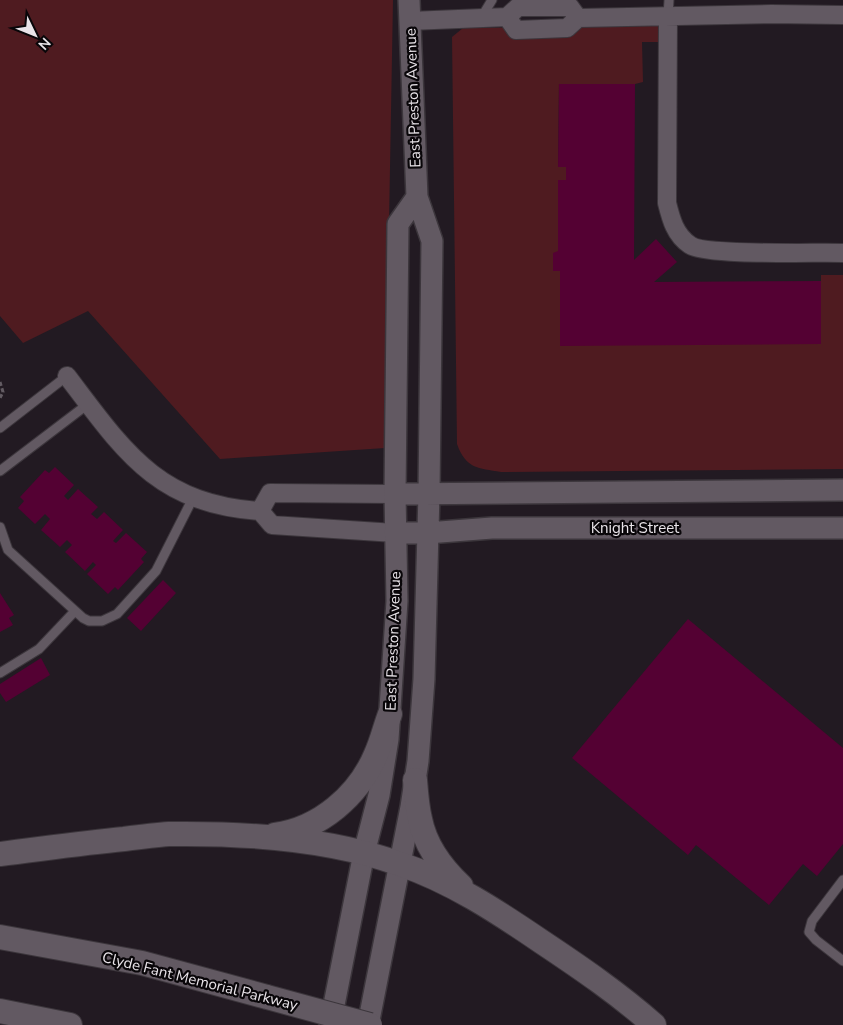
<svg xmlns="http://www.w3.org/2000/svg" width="843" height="1025" font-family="'Nunito Sans',sans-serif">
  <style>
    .green { fill: #4f1b20 }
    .building { fill: #540133 }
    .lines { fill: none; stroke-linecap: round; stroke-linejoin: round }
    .service-casing { stroke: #3c363c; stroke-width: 11 }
    .minor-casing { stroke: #3c363c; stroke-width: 20 }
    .tertiary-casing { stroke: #3c363c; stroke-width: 24 }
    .secondary-casing { stroke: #3c363c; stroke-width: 26 }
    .path { stroke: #635c63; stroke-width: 3; stroke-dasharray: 4 2.5; stroke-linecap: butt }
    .service { stroke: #625962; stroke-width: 9 }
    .minor { stroke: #625962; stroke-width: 18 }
    .tertiary { stroke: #625962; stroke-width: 21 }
    .secondary { stroke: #625962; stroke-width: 24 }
    .secondary-bridge-casing { stroke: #3c363c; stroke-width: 26; stroke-linecap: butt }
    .secondary-bridge { stroke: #625962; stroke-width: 24 }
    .labels { text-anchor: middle; stroke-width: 4.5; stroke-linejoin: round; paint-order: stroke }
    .street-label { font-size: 15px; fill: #e9e4e9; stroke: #090609 }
  </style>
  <rect width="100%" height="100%" fill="#221a22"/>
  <path class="green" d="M0 0H393L385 448 220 459 88 311 23 343 0 316Z
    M651 18 665 28V42H642L643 82 635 84H559L558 167H566V180L558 181V251L560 271 821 344V275H843V469L501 472C478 468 466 469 457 444L452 37 463 28 585 27 621 20Z"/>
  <path class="building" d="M559 84H635L634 260 656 239 677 262 654 282 821 281V344L560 346V271H553V253L558 251V180H566V167H558Z
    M55 467 74 485 64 496 68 500 78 489 98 507 91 514 97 519 104 512 123 530 113 541 116 543 126 533 147 552 141 559 144 562 118 590 115 587 108 594 87 574 96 565 93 562 85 571 65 552 72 545 67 540 60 547 41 530 50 519 45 514 35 524 18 508 24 501 20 497 45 470 49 473Z
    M163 580 176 593 141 631 127 618Z
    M0 593 14 615 9 618 13 625 0 632Z
    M688 619 843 748V844L817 876 803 864 769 905 696 845 688 855 572 758Z
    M41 658 50 675 6 702 0 693V684Z"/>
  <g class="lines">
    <g class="service-casing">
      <path id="service" d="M668 16 669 0
        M481 18 492 0
        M0 428 67 376
        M0 471 88 404
        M0 527 8 550 83 618 89 621H102L117 614 156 571 193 498
        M0 673 39 649 75 611
        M843 880 812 921 809 932 816 940 843 961"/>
    </g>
    <g class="minor-casing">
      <path id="minor" d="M668 16 667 203C671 219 675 235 690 245 705 256 818 252 843 253
        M507 17 516 30 567 28 578 18 771 14 843 15
        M410 21 507 17 518 7H570L578 18
        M67 376C124 451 157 504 260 511
        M395 533 272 525 260 511 270 493 395 494"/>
    </g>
    <g class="tertiary-casing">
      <path id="tertiary" d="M395 494 843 490
        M395 533H427L492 528H843
        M330 1025 364 853 379 795 388 739 397 601 395 494 398 224 417 197
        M368 1025 411 807 418 761 424 679 429 493 432 241 417 197 409 0"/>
    </g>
    <g class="secondary-casing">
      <path id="secondary" d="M415 780C416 793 417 807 420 819 425 845 443 869 461 886
        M275 835C320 829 359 795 376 754 382 741 385 727 390 714
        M0 854C41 849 82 843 124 839 139 837 154 835 169 834 245 833 328 838 400 864 451 881 498 912 542 942 581 968 619 994 654 1025
        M0 937 142 963 267 997
        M0 1011 70 1025"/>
    </g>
    <path class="path" d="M0 382 3 392 0 398"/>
    <use href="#service" class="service"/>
    <use href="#minor" class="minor"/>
    <use href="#tertiary" class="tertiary"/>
    <use href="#secondary" class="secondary"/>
    <g class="secondary-bridge-casing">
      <path id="secondary-bridge" d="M267 997 370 1025"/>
    </g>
    <use href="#secondary-bridge" class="secondary-bridge"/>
  </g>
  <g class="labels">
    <g class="street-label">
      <text transform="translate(413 98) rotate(-92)" y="5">East Preston Avenue</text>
      <text x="635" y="533">Knight Street</text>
      <text transform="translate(393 641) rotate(-88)" y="5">East Preston Avenue</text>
      <text transform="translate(200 981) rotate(14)" y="5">Clyde Fant Memorial Parkway</text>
    </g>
  </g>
  <g transform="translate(35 35) rotate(133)" stroke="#090609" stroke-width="4" paint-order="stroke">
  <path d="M0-4L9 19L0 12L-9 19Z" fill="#e9e4e9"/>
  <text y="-8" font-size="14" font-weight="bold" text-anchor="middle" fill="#e9e4e9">N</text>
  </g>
</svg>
